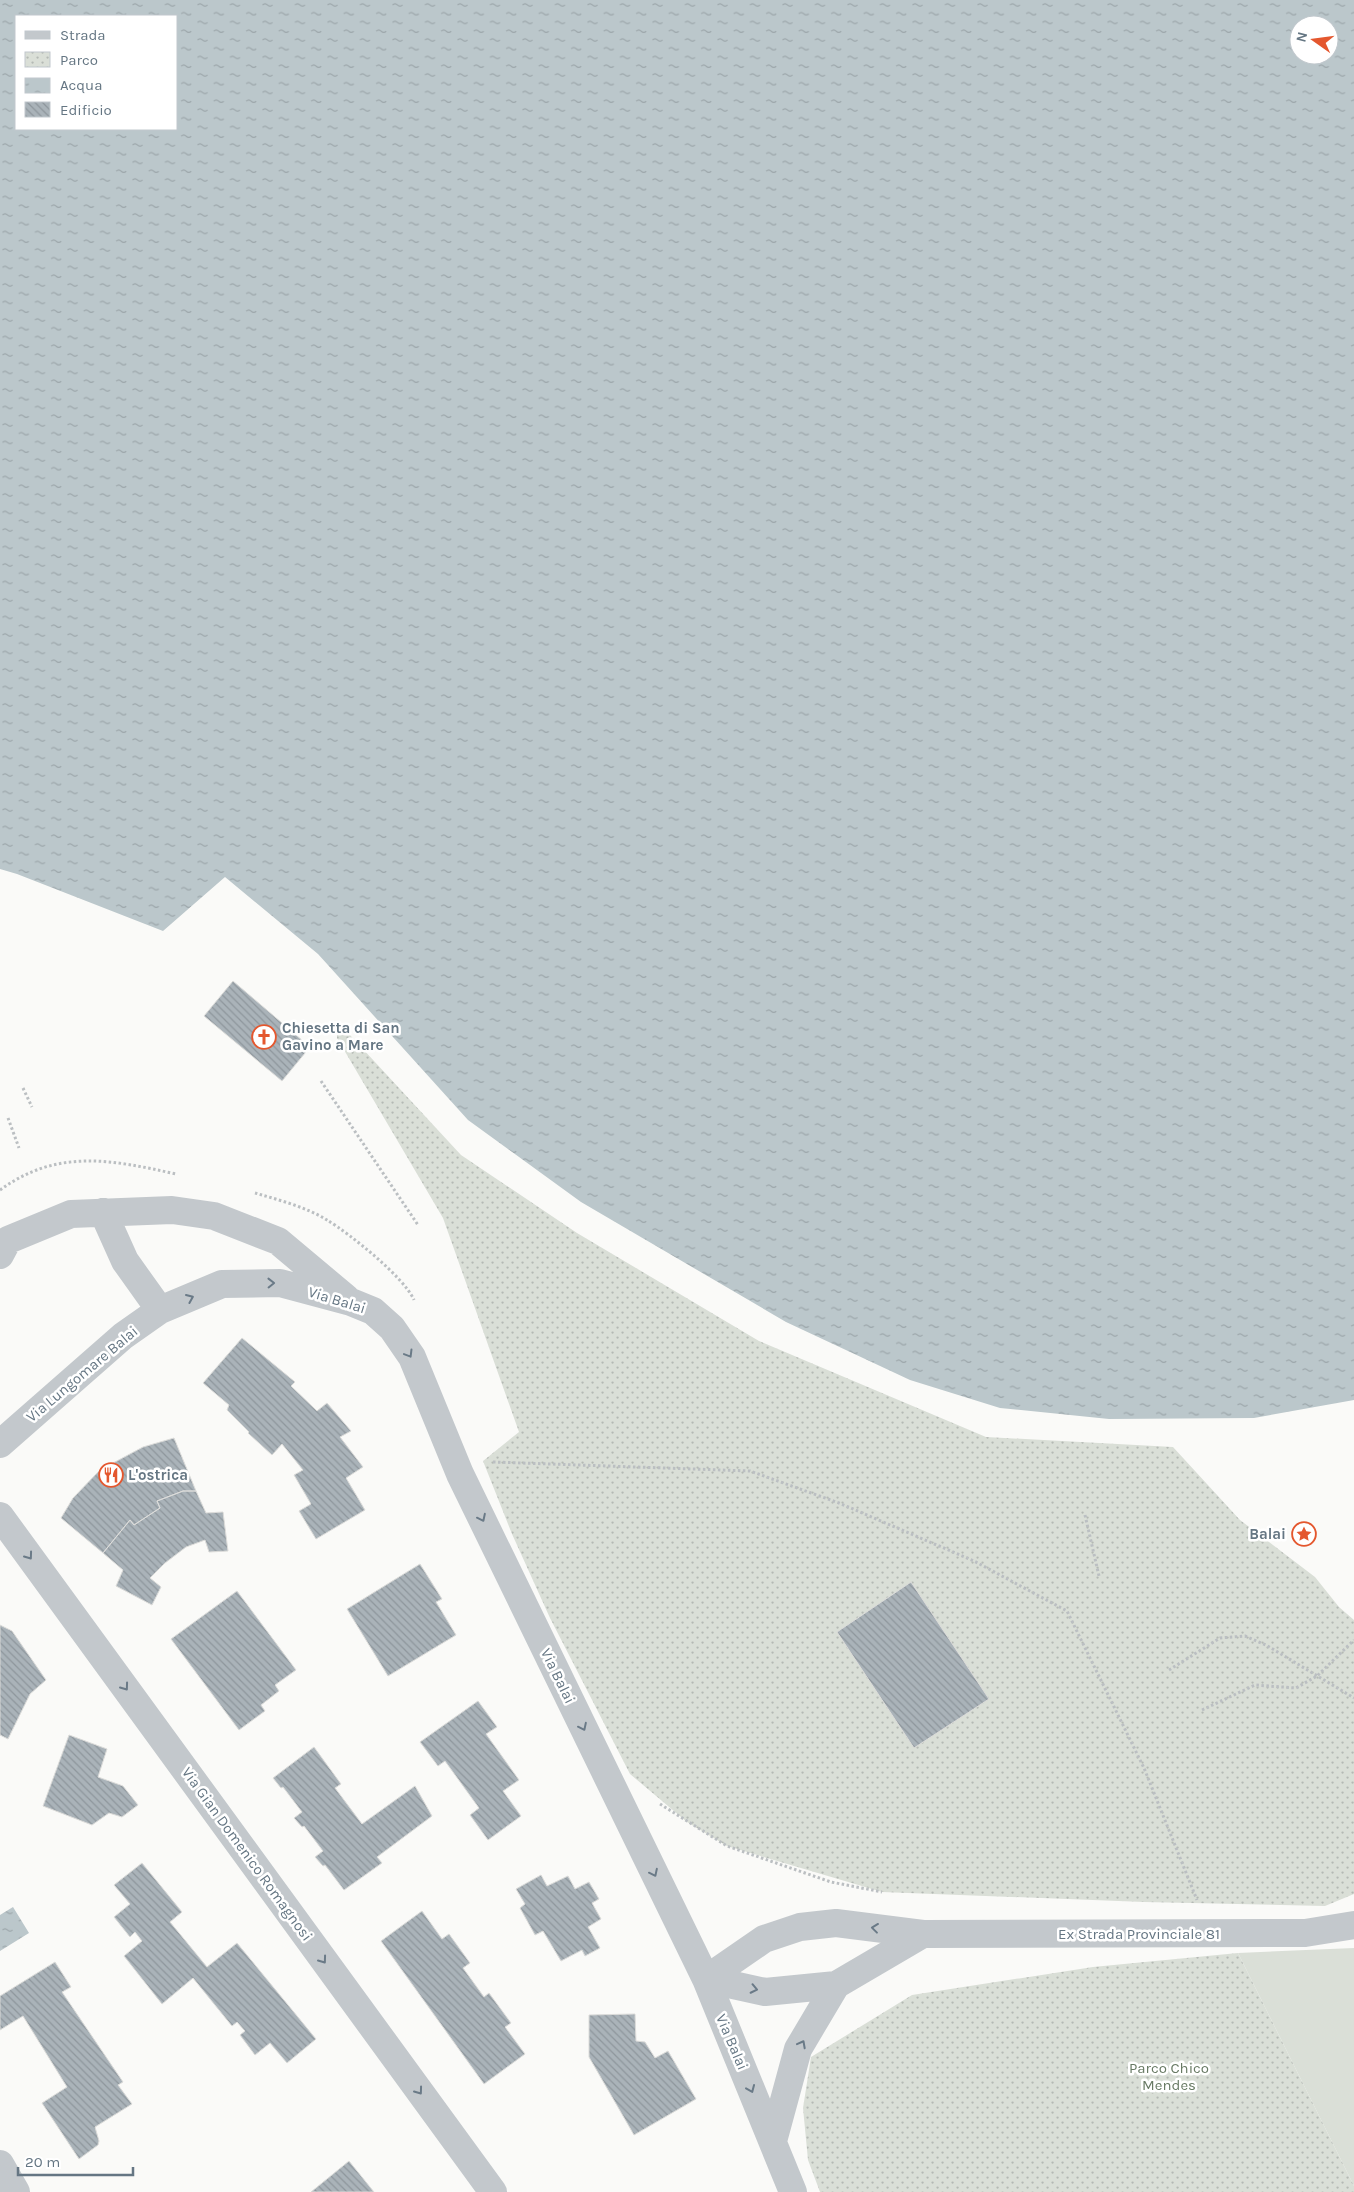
<svg xmlns="http://www.w3.org/2000/svg" width="1354" height="2192" font-family="Karla,sans-serif">
  <style>
    .green { fill: #dadfd7 }
    .park { fill: url(#park-dots) }
    .water { fill: url(#water-ripples); fill-rule: evenodd }
    .building { fill: url(#building-back-hatch); stroke: #dcdcda }
    .lines { fill: none; stroke-linecap: round; stroke-linejoin: round }
    .path { stroke: #bbbfc2; stroke-width: 3; stroke-dasharray: 2.5 2.5; stroke-linecap: butt }
    .minor { stroke: #c3c8cc; stroke-width: 28 }
    .oneway { stroke: #6a7a87 }
    .labels { text-anchor: middle; stroke-width: 5; stroke-linejoin: round; paint-order: stroke }
    .poi-label { font-size: 15px; font-weight: bold; fill: #657683; stroke: #fff; text-anchor: start }
    .street-label { font-size: 15px; fill: #657683; stroke: #fff }
    .park-label { font-size: 15px; fill: #687a64; stroke: #fff }
  </style>
  <defs>
    <pattern id="park-dots" width="8" height="8" patternUnits="userSpaceOnUse" patternTransform="scale(1.25)"><rect width="8" height="8" fill="#dadfd7"/><path d="M2 2h.1M6 6h.1" fill="none" stroke="#b4b9b4" stroke-width="1.8" stroke-linecap="round"/></pattern>
    <pattern id="water-ripples" width="26" height="14" patternUnits="userSpaceOnUse" patternTransform="scale(1.25)"><rect width="26" height="14" fill="#bbc7cb"/><path d="M2 4q2-2 4 0t4 0M15 11q2-2 4 0t4 0" fill="none" stroke="#9ca6aa"/></pattern>
    <pattern id="building-back-hatch" width="6" height="6" patternUnits="userSpaceOnUse" patternTransform="scale(1.25)"><rect width="6" height="6" fill="#aab3b9"/><path d="M-1 5l2 2M0 0l6 6M5-1l2 2" fill="none" stroke="#8e969c"/></pattern>
  </defs>
  <rect width="100%" height="100%" fill="#fafaf8"/>
  <path class="green" d="M1354 1948V2186L1238 1953Z"/>
  <path class="park" d="M337 1021 461 1155 577 1233 759 1341 986 1437 1173 1447 1240 1520 1315 1577 1339 1607 1354 1620V1894L1325 1906 1144 1902 882 1892 727 1846 687 1822 630 1774 550 1618 512 1534 483 1461 519 1432 443 1218 337 1038Z
    M1238 1953 1354 2186V2192H820L808 2160 803 2108 811 2057 912 1995 1093 1967Z"/>
  <path class="water" d="M0 0H1354V1400L1254 1418 1109 1419 1000 1408 910 1380 786 1322 581 1202 468 1120 318 954 225 877 163 931 17 874 0 869ZM16 16H176V129H16ZM1299 25H1329V55H1299Z
    M13 1907 29 1933 0 1951V1915Z"/>
  <path class="building" d="M233 981 310 1047 282 1081 204 1016Z
    M242 1338 295 1382 291 1386 317 1411 327 1403 351 1431 340 1437 363 1467 346 1478 365 1510 316 1539 299 1511 311 1504 294 1475 303 1470 282 1444 272 1455 248 1433 249 1432 227 1410 229 1405 203 1383Z
    M174 1438 196 1491H183L157 1501 160 1508 134 1525 130 1520 103 1553 61 1518 73 1498 100 1470 143 1447Z
    M183 1491H196L206 1513 223 1512 228 1551 209 1552 205 1540 186 1547 165 1563 150 1578 161 1587 152 1605 116 1586 123 1570 103 1553 130 1520 134 1525 160 1508 157 1501Z
    M420 1564 442 1599 436 1602 456 1635 388 1676 347 1609Z
    M911 1582 989 1699 914 1748 837 1632Z
    M237 1591 296 1670 275 1685 279 1691 261 1705 265 1711 239 1730 171 1639Z
    M0 1625 12 1631 46 1680 30 1694 8 1739 0 1735Z
    M478 1701 497 1727 486 1734 519 1780 503 1791 521 1816 488 1840 470 1815 479 1808 445 1761 438 1766 420 1742Z
    M69 1735 107 1749 98 1777 123 1786 138 1805 122 1817 109 1813 92 1825 43 1806Z
    M314 1747 341 1784 335 1788 362 1824 415 1786 432 1816 377 1857 382 1863 344 1890 325 1865 323 1866 315 1857 323 1851 304 1826 302 1827 294 1818 302 1812 283 1787 281 1788 273 1778Z
    M142 1863 182 1912 170 1922 207 1967 237 1943 316 2039 287 2063 270 2043 255 2055 240 2035 245 2031 237 2022 232 2026 193 1978 162 2004 124 1956 142 1941 135 1932 130 1937 114 1917 130 1904 114 1885Z
    M541 1875 547 1886 568 1876 575 1889 589 1882 599 1899 592 1903 601 1919 588 1927 600 1948 585 1956 582 1950 561 1961 543 1931 535 1935 520 1908 525 1904 516 1889Z
    M422 1911 442 1939 449 1934 470 1963 463 1968 484 1997 489 1993 511 2023 505 2027 525 2054 484 2084 381 1941Z
    M55 1962 71 1987 62 1992 123 2082 118 2085 132 2104 95 2127 99 2141 98 2145 79 2159 42 2103 67 2087 23 2016 0 2030V1996Z
    M635 2014 636 2041 645 2042 655 2058 668 2051 696 2099 634 2135 589 2057V2015Z
    M349 2161 374 2192H311Z"/>
  <g class="lines">
    <path class="path" d="M321 1081 418 1225
      M23 1088 32 1107
      M8 1118 19 1148
      M0 1190C58 1148 112 1160 176 1174
      M255 1193C279 1200 306 1207 327 1220 350 1234 404 1277 414 1300
      M493 1462 750 1471 839 1503 974 1561 1067 1611 1144 1768 1197 1900
      M1085 1515 1099 1576
      M1169 1670 1220 1638 1245 1636 1266 1645 1354 1698
      M1202 1710 1255 1685 1296 1688 1317 1676 1354 1640
      M660 1804 727 1846 831 1882 882 1892"/>
    <path class="minor" d="M103 1212 125 1261 160 1310
      M0 1255 8 1240 71 1214 172 1210 214 1216 278 1241 346 1298
      M0 1444 123 1336 160 1310 222 1284 280 1283 351 1302 373 1311 392 1328 412 1357 460 1474 706 1979 793 2192
      M0 1516 493 2192
      M706 1979 764 1939 800 1927 836 1923 923 1934 1305 1933 1354 1925
      M706 1979 765 1992 836 1985 923 1934
      M773 2141 798 2049 836 1985
      M0 2164 16 2192"/>
  </g>
  <defs><path id="oneway-chevron" d="M-2-3.5L2.5 0L-2 3.5" fill="none" stroke-width="1.6" stroke-linecap="round" stroke-linejoin="round" transform="scale(1.25)"/></defs>
  <g class="oneway">
    <use href="#oneway-chevron" transform="translate(271 1283) rotate(-1)"/>
    <use href="#oneway-chevron" transform="translate(190 1298) rotate(-23)"/>
    <use href="#oneway-chevron" transform="translate(409 1354) rotate(59)"/>
    <use href="#oneway-chevron" transform="translate(482 1518) rotate(64)"/>
    <use href="#oneway-chevron" transform="translate(29 1556) rotate(54)"/>
    <use href="#oneway-chevron" transform="translate(125 1687) rotate(54)"/>
    <use href="#oneway-chevron" transform="translate(583 1727) rotate(64)"/>
    <use href="#oneway-chevron" transform="translate(654 1873) rotate(64)"/>
    <use href="#oneway-chevron" transform="translate(875 1928) rotate(-173)"/>
    <use href="#oneway-chevron" transform="translate(323 1960) rotate(54)"/>
    <use href="#oneway-chevron" transform="translate(754 1989) rotate(12)"/>
    <use href="#oneway-chevron" transform="translate(802 2044) rotate(-62)"/>
    <use href="#oneway-chevron" transform="translate(751 2089) rotate(67)"/>
    <use href="#oneway-chevron" transform="translate(419 2091) rotate(54)"/>
  </g>
  <defs>
    <g id="church-ring" transform="scale(1.25)"><circle r="9.5" fill="#fff" stroke="#e4572e" stroke-width="1.5"/><path d="M-1.2-6h2.4v3.5h3.3v2.4h-3.3V6h-2.4V-.1h-3.3v-2.4h3.3Z" fill="#e4572e"/></g>
    <g id="restaurant-ring" transform="scale(1.25)"><circle r="9.5" fill="#fff" stroke="#e4572e" stroke-width="1.5"/><path d="M-5-6h1v4h1v-4h1v4h1v-4h1v5L-1.5 .5V6h-2V.5L-5-1ZM5-6V6H3V1.5H1.5Q1.5-4 5-6Z" fill="#e4572e"/></g>
    <g id="sight-ring" transform="scale(1.25)"><circle r="9.5" fill="#fff" stroke="#e4572e" stroke-width="1.5"/><path d="M0-6L1.8-2.2L6-1.7L2.9 1.2L3.7 5.4L0 3.3L-3.7 5.4L-2.9 1.2L-6-1.7L-1.8-2.2Z" fill="#e4572e"/></g>
  </defs>
  <g fill-rule="evenodd">
    <use href="#church-ring" x="264" y="1037"/>
    <use href="#restaurant-ring" x="111" y="1475"/>
    <use href="#sight-ring" x="1304" y="1534"/>
  </g>
  <g class="labels">
    <g class="poi-label">
      <text x="282" y="1033">Chiesetta di San<tspan x="282" dy="17">Gavino a Mare</tspan></text>
      <text x="128" y="1480">L'ostrica</text>
      <text x="1286" y="1539" text-anchor="end">Balai</text>
    </g>
    <g class="street-label">
      <text transform="translate(337 1300) rotate(17)" y="5">Via Balai</text>
      <text transform="translate(82 1374) rotate(-40)" y="5">Via Lungomare Balai</text>
      <text transform="translate(558 1676) rotate(64)" y="5">Via Balai</text>
      <text transform="translate(247 1854) rotate(54)" y="5">Via Gian Domenico Romagnosi</text>
      <text x="1139" y="1939">Ex Strada Provinciale 81</text>
      <text transform="translate(732 2042) rotate(67)" y="5">Via Balai</text>
    </g>
    <g class="park-label">
      <text x="1169" y="2073">Parco Chico<tspan x="1169" dy="17">Mendes</tspan></text>
    </g>
  </g>
  <rect x="15" y="15" width="162" height="115" fill="#ffffff" stroke="#c1c8cd"/>
  <rect x="25" y="31" width="25" height="8" fill="#c3c8cc" stroke="#c1c8cd"/>
  <text x="60" y="40" font-size="15" fill="#657683">Strada</text>
  <rect x="25" y="52" width="25" height="15" fill="url(#park-dots)" stroke="#c1c8cd"/>
  <text x="60" y="65" font-size="15" fill="#657683">Parco</text>
  <rect x="25" y="78" width="25" height="15" fill="url(#water-ripples)" stroke="#c1c8cd"/>
  <text x="60" y="90" font-size="15" fill="#657683">Acqua</text>
  <rect x="25" y="102" width="25" height="15" fill="url(#building-back-hatch)" stroke="#c1c8cd"/>
  <text x="60" y="115" font-size="15" fill="#657683">Edificio</text>
  <g transform="translate(1314 40) rotate(284)"><circle r="24" fill="#ffffff" stroke="#c1c8cd"/>
  <path d="M0-4L9 19L0 12L-9 19Z" fill="#e4572e"/>
  <text y="-8" font-size="14" font-weight="bold" text-anchor="middle" fill="#657683">N</text>
  </g>
  <path d="M18 2167v8h115v-8" fill="none" stroke="#657683" stroke-width="2.5"/>
  <text x="25" y="2167" font-size="15" fill="#657683" stroke="#ffffff" stroke-width="4" paint-order="stroke">20 m</text>
</svg>
